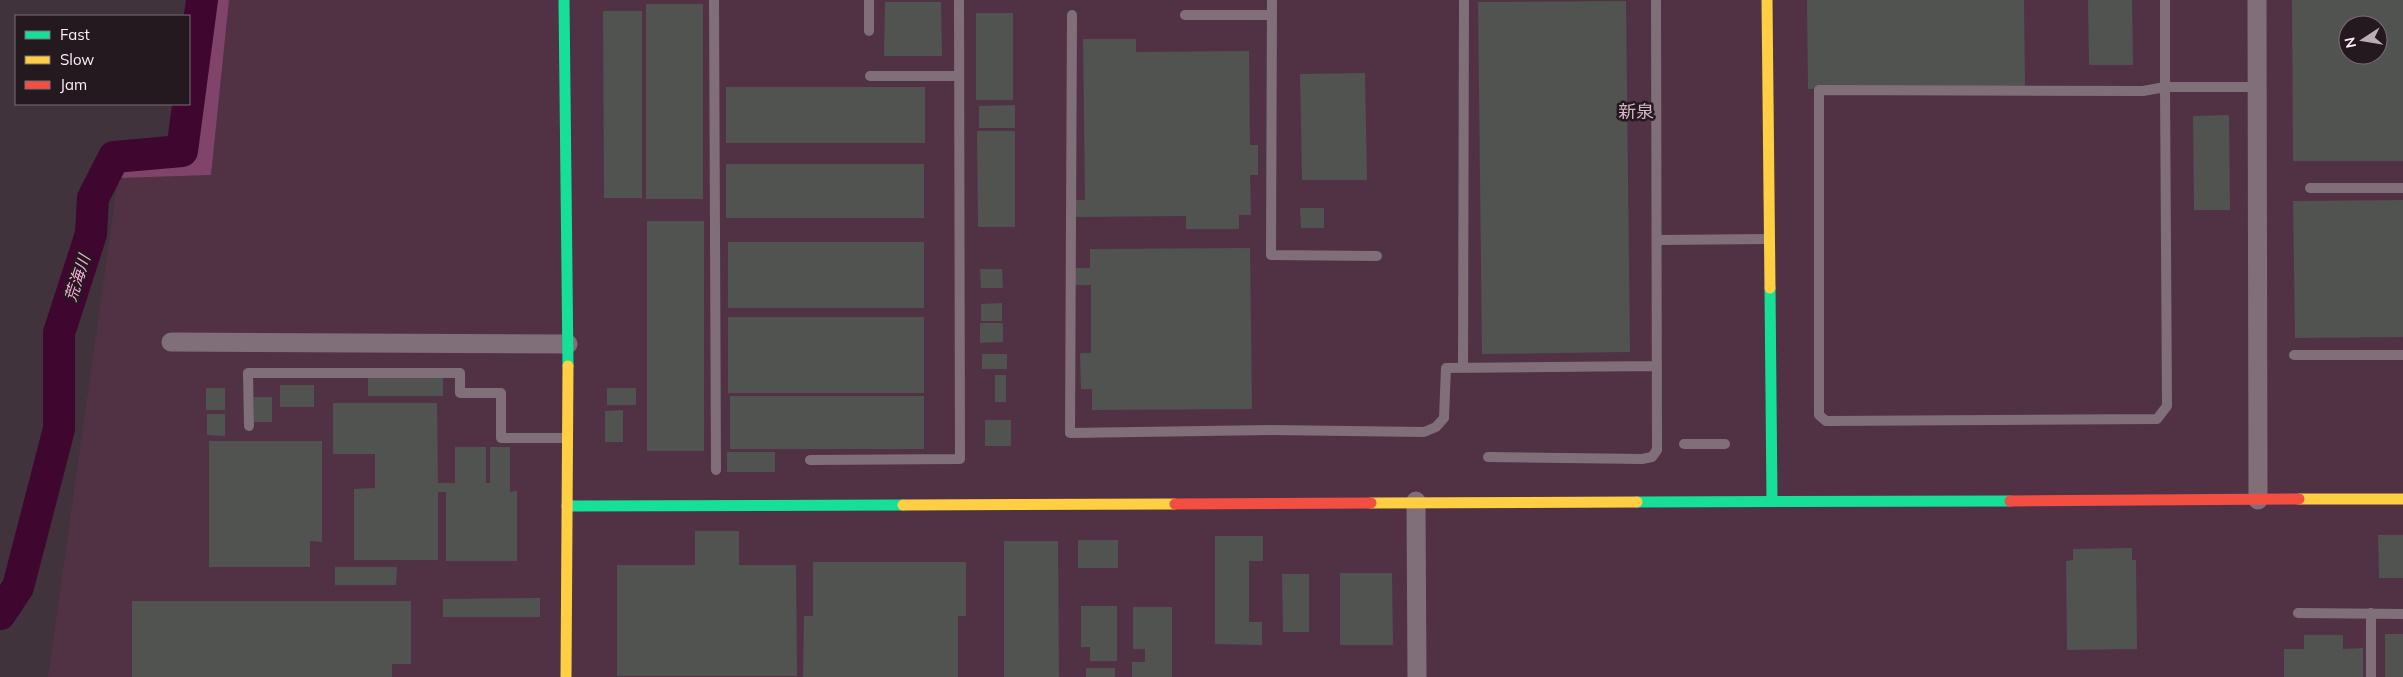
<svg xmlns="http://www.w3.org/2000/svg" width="2403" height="677" font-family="Mulish,'Noto Sans JP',sans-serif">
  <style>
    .built { fill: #503244; fill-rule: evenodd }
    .forest { fill: #80446b }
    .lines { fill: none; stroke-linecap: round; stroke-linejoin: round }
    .river { stroke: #3f062f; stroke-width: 32 }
    .building { fill: #505350; fill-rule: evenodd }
    .lane { stroke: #806f79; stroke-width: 10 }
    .street { stroke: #806f79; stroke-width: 19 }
    .fast { stroke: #16e098; stroke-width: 11 }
    .slow { stroke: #ffcf43; stroke-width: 11 }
    .jam { stroke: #f24e42; stroke-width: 11 }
    .labels { text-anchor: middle; stroke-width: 5; stroke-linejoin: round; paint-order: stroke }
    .water-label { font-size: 16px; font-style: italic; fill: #f9abda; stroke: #251920 }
    .quarter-label { font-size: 18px; fill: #d6b6c9; stroke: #251920 }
  </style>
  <rect width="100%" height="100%" fill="#40333b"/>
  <path class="built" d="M229 0H2403V677H48L118 178 211 175ZM2348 25H2378V55H2348Z"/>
  <path class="forest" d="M208 0H229L211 175 118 178 121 164 189 156Z"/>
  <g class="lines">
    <path class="river" d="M0 614 18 587 59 429V333L91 234 93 198 114 157 182 151 202 0"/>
  </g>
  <path class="building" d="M1807 0H2024L2025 87 1808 89Z
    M2088 0H2132L2133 65H2089Z
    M2292 0H2403V161H2293ZM2348 25H2378V55H2348Z
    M1626 1 1630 352 1482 354 1478 2Z
    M885 2H941L942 56H884Z
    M646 4H703V199H646Z
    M603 11H642V198H604Z
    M976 13H1013V100H976Z
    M1083 39H1136V52L1249 51 1250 145H1258V175H1250L1251 215H1239V229H1186V216L1076 217V200H1085Z
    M1365 73 1367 180H1302L1300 74Z
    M726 87H925V143H726Z
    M1015 105V128H979V106Z
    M2229 115 2230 210H2194L2193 116Z
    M977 131H1015V227H978Z
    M726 164H924V218H726Z
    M2403 200V337L2295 338 2293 201Z
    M1300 208H1324V228H1301Z
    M647 221H704V451H647Z
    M728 242H924V308H728Z
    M1250 248 1252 409 1092 410V389H1081L1080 353H1091V285H1075V268H1090V249Z
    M980 269H1002L1003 288H981Z
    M1002 303V321H981V304Z
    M728 317H924V393H728Z
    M980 323H1003V342L980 343Z
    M982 354H1007V369H982Z
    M995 375H1006V402H995Z
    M368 378H443V396H368Z
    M280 385H314V407H280Z
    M206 388H225V410H206Z
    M607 388H636V405H607Z
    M730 396H924V449H730Z
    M254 397H272V422H254Z
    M333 403H437L438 483H455V447H486V483H490V447H510V492L517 491V561H446V492H438V560H354V489L375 488V454H333Z
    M623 410V442H605V411Z
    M207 414H225V436L207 435Z
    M985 420H1011V446H985Z
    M209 441H322V542L310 541V567H209Z
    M727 452H775V472H727Z
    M695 531H739V565H796L797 676H617V565H695Z
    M2378 535H2403V578H2379Z
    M1215 536H1263V561H1249V622H1262V645L1215 644Z
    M1078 540H1118V568H1078Z
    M1004 541H1058L1059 677H1004Z
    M2132 548V560H2136L2137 649 2067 650 2066 561 2073 560V549Z
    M813 562H966V616H958V677H803L804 616H813Z
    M335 567H397L396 585H335Z
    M1340 573H1392L1393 645H1340Z
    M1282 574H1309V632H1283Z
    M540 598V617H443V599Z
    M132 601H411V664H392V677H132Z
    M1081 606H1117V661H1090V647H1081Z
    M1133 607H1172V677H1132V662H1145V649H1133Z
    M2385 634H2403V677H2385Z
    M2304 635H2343V649L2363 648V677H2284V649H2304Z
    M1086 668H1115V677H1086Z"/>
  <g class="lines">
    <path class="lane" d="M714 0 716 470
      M1272 0 1271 255 1377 256
      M2165 0V87L2167 406 2157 419 1826 421 1819 415V90L2143 91 2165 87H2257
      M1072 15 1070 433 1271 430 1424 432 1436 427 1444 418 1446 368 1657 366
      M1185 15H1272
      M869 31V0
      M870 76H959
      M2310 188H2403
      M1657 240 1768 239
      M2294 355H2403
      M1463 368 1464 0
      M249 426 248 373H460V393H501V438H567
      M1684 444H1725
      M1488 457 1642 459 1652 457 1657 450 1656 0
      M810 460 960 459 959 0
      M2298 613 2403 614
      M2371 677V613"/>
    <path class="street" d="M2257 0 2258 500
      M171 342 568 344
      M1416 501 1417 677"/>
    <path class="fast" d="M564 0 568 366
      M1770 288 1772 501
      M1637 502 2010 501
      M567 506 903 505"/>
    <path class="slow" d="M1767 0 1770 288
      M2299 499H2403
      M1371 503 1637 502
      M903 505 1175 504
      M566 677 568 366"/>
    <path class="jam" d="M2010 501 2299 499
      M1175 504 1371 503"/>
  </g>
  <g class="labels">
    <g class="water-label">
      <text transform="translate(77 278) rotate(-72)" y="6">荒海川</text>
    </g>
    <g class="quarter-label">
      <text x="1636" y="118">新泉</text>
    </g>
  </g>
  <rect x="15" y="15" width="175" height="90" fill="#251920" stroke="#7c6e76"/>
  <rect x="25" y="31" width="25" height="8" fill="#16e098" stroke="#7c6e76"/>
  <text x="60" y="40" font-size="15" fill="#ffeef7">Fast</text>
  <rect x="25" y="56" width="25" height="8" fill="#ffcf43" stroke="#7c6e76"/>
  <text x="60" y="65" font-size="15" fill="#ffeef7">Slow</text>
  <rect x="25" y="81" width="25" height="8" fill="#f24e42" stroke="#7c6e76"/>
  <text x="60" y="90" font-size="15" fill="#ffeef7">Jam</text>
  <g transform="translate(2363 40) rotate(258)"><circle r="24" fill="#251920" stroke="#7c6e76"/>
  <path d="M0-4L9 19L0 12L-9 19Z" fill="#bcadb5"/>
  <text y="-8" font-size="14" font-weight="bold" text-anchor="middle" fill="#ffeef7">N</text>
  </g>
</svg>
